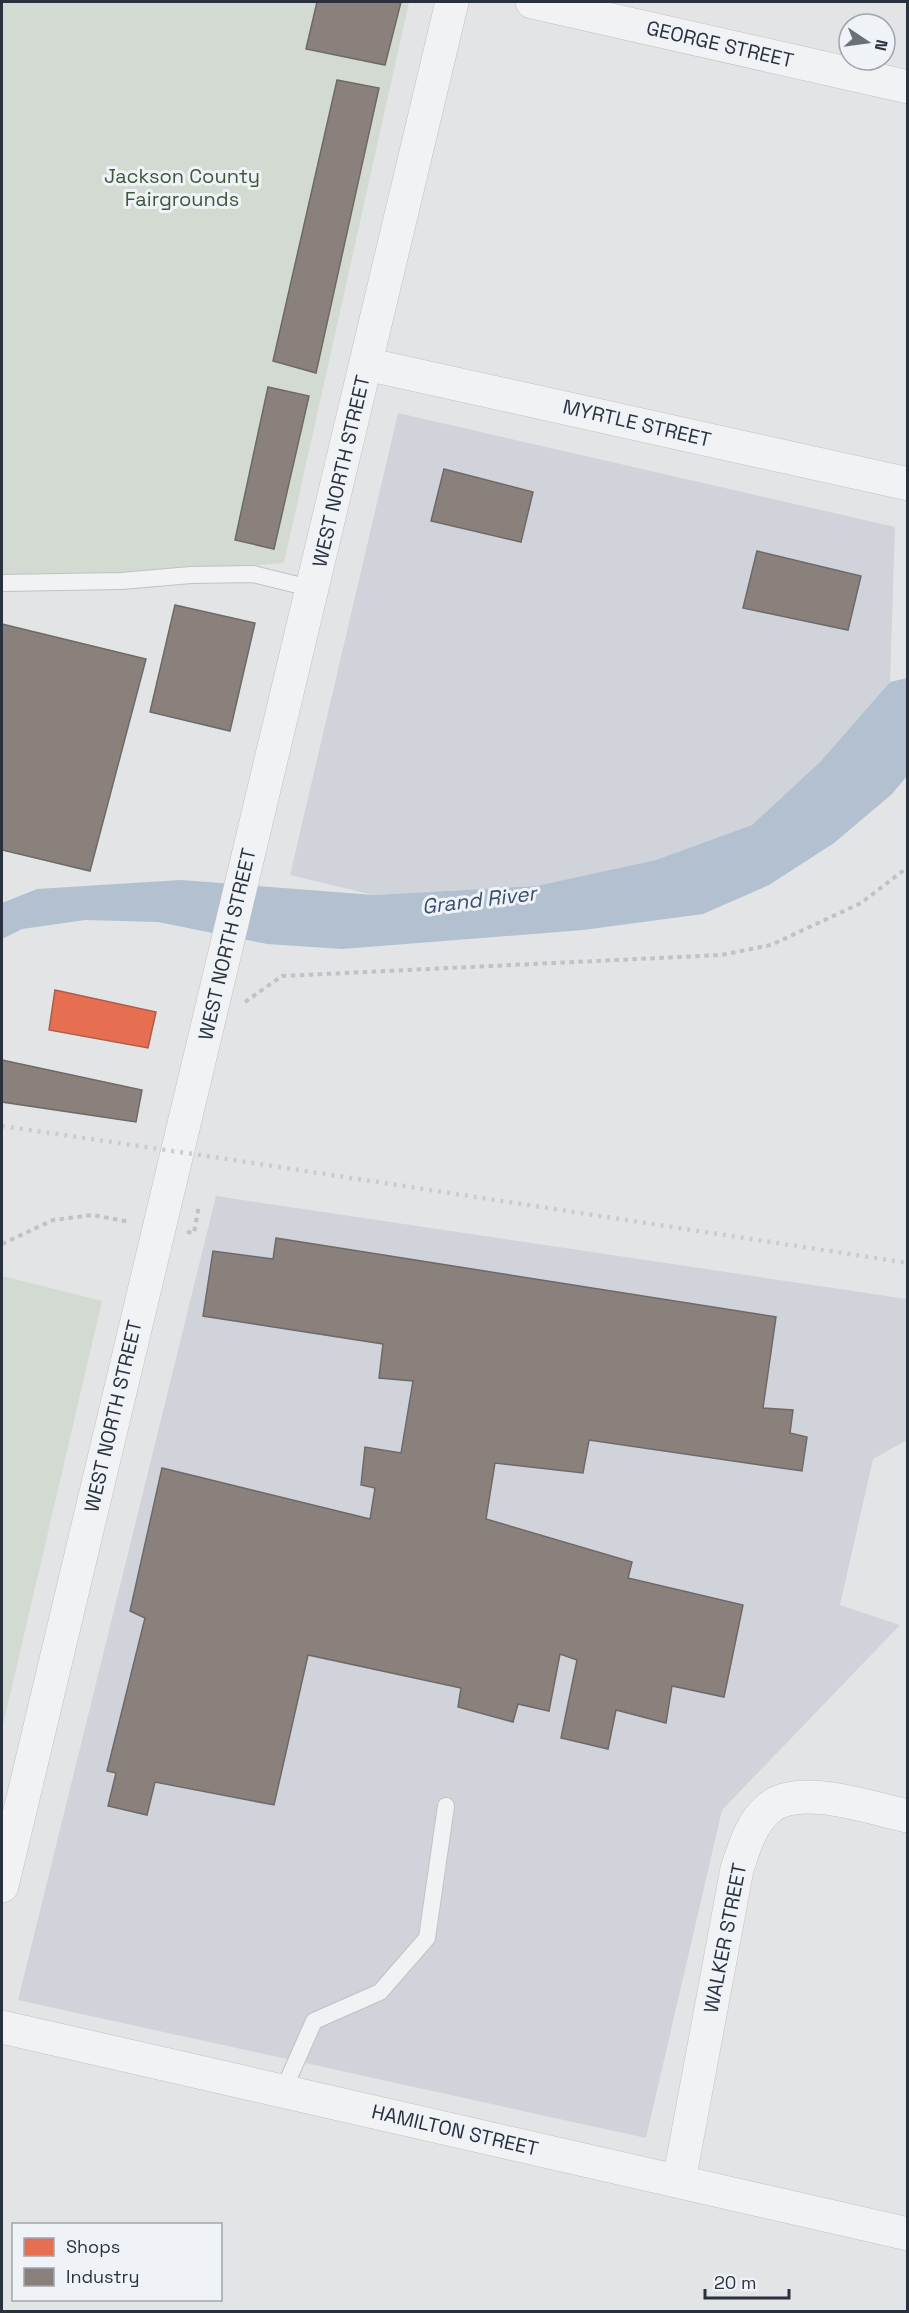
<svg xmlns="http://www.w3.org/2000/svg" width="909" height="2313" font-family="'Space Grotesk',sans-serif">
  <style>
    .built { fill: #d0d3d9 }
    .green { fill: #d2dad2 }
    .water { fill: #b2c0d0 }
    .shops { fill: #e76f51; stroke: #ae5c4b; stroke-width: 1.5 }
    .industry { fill: #8a817c; stroke: #6d6969; stroke-width: 1.5 }
    .lines { fill: none; stroke-linecap: round; stroke-linejoin: round }
    .service-casing { stroke: #c0c2c4; stroke-width: 18 }
    .minor-casing { stroke: #c0c2c4; stroke-width: 34 }
    .path { stroke: #c0c2c6; stroke-width: 4; stroke-dasharray: 4.5 4.5; stroke-linecap: butt }
    .service { stroke: #f1f2f3; stroke-width: 16 }
    .minor { stroke: #f1f2f3; stroke-width: 33 }
    .rail { stroke: #caccce; stroke-width: 4.5; stroke-dasharray: 3 6; stroke-linecap: butt }
    .labels { text-anchor: middle; stroke-width: 6; stroke-linejoin: round; paint-order: stroke }
    .street-label { font-size: 20px; fill: #2a313e; stroke: #eff2f6 }
    .park-label { font-size: 20px; fill: #3e5938; stroke: #eff2f6 }
    .water-label { font-size: 21px; font-style: italic; fill: #364f70; stroke: #eff2f6 }
  </style>
  <rect width="100%" height="100%" fill="#e2e4e6"/>
  <path class="built" d="M398 413 895 527 890 682 821 761 752 825 657 860 536 886 373 895 290 875Z
    M216 1196 907 1299V1440L873 1459 840 1605 900 1625 722 1810 646 2138 18 2000Z"/>
  <path class="green" d="M2 2H409L284 563 13 583 2 580Z
    M2 1276 102 1301 2 1729Z"/>
  <path class="water" d="M907 678V776L892 794 834 843 769 885 703 914 583 930 342 949 267 944 158 922 85 920 22 929 2 939V903L37 889 181 880 373 895 536 886 656 860 752 825 821 761 890 682Z"/>
  <path class="shops" d="M55 990 156 1012 148 1048 49 1030Z"/>
  <path class="industry" d="M317 2H401L385 65 306 49Z
    M337 80 379 88 316 373 273 361Z
    M268 387 309 396 274 549 235 540Z
    M444 469 533 492 521 542 431 521Z
    M757 551 861 576 848 630 743 608Z
    M175 605 255 623 230 731 150 712Z
    M2 624 146 659 90 871 2 850Z
    M2 1060 142 1090 136 1122 2 1102Z
    M276 1238 776 1317 763 1408 793 1410 790 1433 807 1437 802 1471 589 1440 583 1473 495 1463 486 1519 632 1562 628 1578 743 1605 724 1697 672 1686 666 1723 616 1710 608 1749 561 1738 577 1660 560 1654 549 1711 518 1704 513 1722 458 1707 461 1688 308 1655 274 1805 155 1782 147 1815 108 1806 116 1773 107 1771 145 1618 130 1611 162 1468 370 1519 375 1488 361 1485 365 1447 401 1453 413 1381 379 1378 383 1344 203 1316 213 1251 273 1259Z"/>
  <g class="lines">
    <g class="service-casing">
      <path id="service" d="M2 583 121 581 191 575 253 574 314 589
        M283 2091 314 2021 380 1992 427 1938 446 1806"/>
    </g>
    <g class="minor-casing">
      <path id="minor" d="M532 2 908 87
        M366 364 908 484
        M2 1886C151 1258 303 630 452 2
        M2 2027 908 2234
        M679 2181 737 1869C744 1848 751 1823 769 1808 799 1782 873 1809 908 1816"/>
    </g>
    <path class="path" d="M245 1002 282 976 721 955 771 945 861 903 908 867
      M187 1232 194 1233 199 1205
      M2 1244 53 1220 93 1215 130 1222"/>
    <use href="#service" class="service"/>
    <use href="#minor" class="minor"/>
    <path class="rail" d="M2 1126 207 1156 908 1263"/>
  </g>
  <g class="labels">
    <g class="street-label">
      <text transform="translate(720 44) rotate(13)" y="7">GEORGE STREET</text>
      <text transform="translate(637 423) rotate(13)" y="7">MYRTLE STREET</text>
      <text transform="translate(341 471) rotate(-77)" y="7">WEST NORTH STREET</text>
      <text transform="translate(227 944) rotate(-77)" y="7">WEST NORTH STREET</text>
      <text transform="translate(113 1416) rotate(-77)" y="7">WEST NORTH STREET</text>
      <text transform="translate(725 1938) rotate(-79)" y="7">WALKER STREET</text>
      <text transform="translate(455 2130) rotate(13)" y="7">HAMILTON STREET</text>
    </g>
    <g class="park-label">
      <text x="182" y="183">Jackson County<tspan x="182" dy="23">Fairgrounds</tspan></text>
    </g>
    <g class="water-label">
      <text transform="translate(479 900) rotate(-7)" y="7">Grand River</text>
    </g>
  </g>
  <rect width="909" height="2313" fill="none" stroke="#2a313e" stroke-width="6"/>
  <rect x="12" y="2223" width="210" height="78" fill="#eff2f6" stroke="#a0a5ac" stroke-width="1.5"/>
  <rect x="24" y="2238" width="30" height="18" fill="#e76f51" stroke="#a0a5ac" stroke-width="1.5"/>
  <text x="66" y="2253" font-size="18" fill="#2a313e">Shops</text>
  <rect x="24" y="2268" width="30" height="18" fill="#8a817c" stroke="#a0a5ac" stroke-width="1.5"/>
  <text x="66" y="2283" font-size="18" fill="#2a313e">Industry</text>
  <g transform="translate(867 42) rotate(103)"><circle r="28" fill="#eff2f6" stroke="#a0a5ac" stroke-width="1.5"/>
  <path d="M0-4.5L10 22L0 15L-10 22Z" fill="#6a7079"/>
  <text y="-9" font-size="16" font-weight="bold" text-anchor="middle" fill="#2a313e">N</text>
  </g>
  <path d="M705 2289v9h84v-9" fill="none" stroke="#2a313e" stroke-width="3"/>
  <text x="714" y="2289" font-size="18" fill="#2a313e" stroke="#eff2f6" stroke-width="4.5" paint-order="stroke">20 m</text>
</svg>
